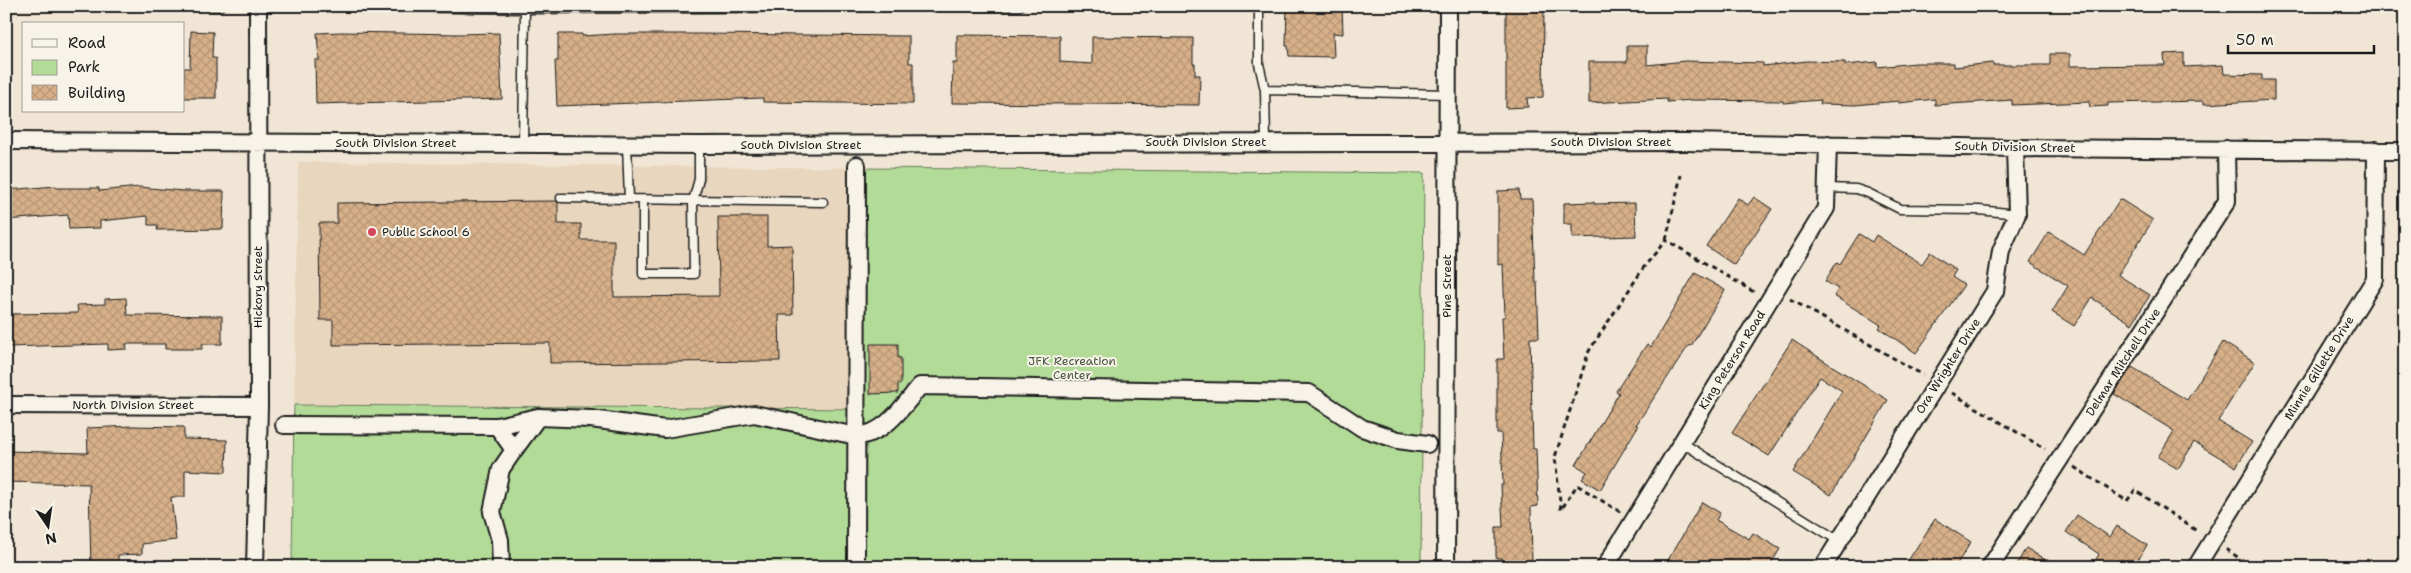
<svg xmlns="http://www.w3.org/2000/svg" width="2411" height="573" font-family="'Shantell Sans',sans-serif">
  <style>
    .built { fill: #e9d6be }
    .green { fill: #b2db98; stroke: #677c5a }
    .building { fill: url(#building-cross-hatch); stroke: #1c1c1c }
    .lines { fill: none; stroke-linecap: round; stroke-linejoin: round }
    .lane-casing { stroke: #1c1c1c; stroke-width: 11 }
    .street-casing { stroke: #1c1c1c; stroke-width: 20 }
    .path { stroke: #1c1c1c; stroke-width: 3; stroke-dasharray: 5 4; stroke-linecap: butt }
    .lane { stroke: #f7f3e8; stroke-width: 8 }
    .street { stroke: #f7f3e8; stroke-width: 16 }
    .poi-dot { fill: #d1495b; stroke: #f7f3e8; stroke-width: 2 }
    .labels { text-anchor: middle; stroke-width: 4; stroke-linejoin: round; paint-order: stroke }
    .street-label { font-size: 12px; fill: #1c1c1c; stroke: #f7f3e8 }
    .poi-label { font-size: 12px; fill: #1c1c1c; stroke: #f7f3e8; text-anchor: start }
    .park-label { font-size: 12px; fill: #495541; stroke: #f7f3e8 }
  </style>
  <defs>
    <pattern id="building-cross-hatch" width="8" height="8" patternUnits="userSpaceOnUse" patternTransform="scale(1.25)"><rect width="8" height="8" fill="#d7b089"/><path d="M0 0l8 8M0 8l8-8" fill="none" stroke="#b89776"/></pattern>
  </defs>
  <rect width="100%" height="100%" fill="#f1e6d5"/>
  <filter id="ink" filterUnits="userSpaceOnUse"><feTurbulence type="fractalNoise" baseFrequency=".02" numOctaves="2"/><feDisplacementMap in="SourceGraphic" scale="10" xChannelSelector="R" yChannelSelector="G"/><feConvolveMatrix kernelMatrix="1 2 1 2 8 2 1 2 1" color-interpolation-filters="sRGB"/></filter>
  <g filter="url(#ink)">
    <path class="built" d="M298 162 864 168 863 409 294 405Z"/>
    <path class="green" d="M864 168 1424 173 1421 567H292L294 405 862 409Z"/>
    <path class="building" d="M1287 6H1342L1343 34 1333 33 1334 57 1289 56 1288 46H1286Z
      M1506 6H1544L1543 97 1527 98 1528 107 1506 108Z
      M191 31 213 32 212 58H216V98H184V68H190Z
      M341 32 459 34 499 33 502 99 316 104 315 60H319L317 33Z
      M558 34H582V36L615 34H699L909 36V63H913V104L763 102V98L557 106 555 61H558Z
      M957 35 1060 36V62L1092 64V37L1193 38V64H1195V75H1200L1199 105 952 103 953 63H957Z
      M1627 46H1647V65L1685 61 1763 63V66L1807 61 1845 62V65L1877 62V67L1916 63H1954V67L1993 63V65H2050V54H2070V66L2165 65 2164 54 2184 53V67L2223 65 2224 74 2262 75V80H2274V100L2204 104V101L2108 103V106L2090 107 2089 102 2012 105V100L1935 105V99L1899 103 1898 101 1855 105 1820 104 1821 100 1783 103V101L1692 100 1667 102V99L1589 103V62H1627Z
      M56 186 57 188H99V191L139 187 183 191H224L223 229 157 230 158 225H148V216L100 221V228L69 229 68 215 6 220V190Z
      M1519 190 1520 199H1532L1535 281H1537L1539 338H1530L1533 449H1536L1538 506 1531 507 1532 567H1501V558H1496V527H1503L1501 485H1503L1501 433H1497V359H1504L1502 317H1505L1503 264 1498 265V191Z
      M1754 197 1772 209 1734 265 1706 246 1738 198 1748 205Z
      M2120 199 2153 220 2118 275 2150 295 2132 324 2092 298 2074 326 2052 312 2068 286 2030 262 2049 232 2084 255Z
      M556 201 558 203V224H581V240H614V297L719 296 718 217H767V246L792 245 793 315H779L780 361 550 363V343L333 345V320H320L319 223H337V203Z
      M1594 202V204L1635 203 1636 236 1572 238V224H1564V203Z
      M1859 234 1872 242 1876 235 1922 264 1930 252 1956 270 1952 277 1964 285 1916 353 1879 328 1881 325 1834 296 1838 289 1825 281 1837 262 1840 264Z
      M1695 273 1725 290 1691 346 1689 345 1636 425 1638 426 1600 490 1582 479 1587 472 1576 465 1619 393 1616 391 1647 344 1651 347Z
      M126 298 127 315 222 316V344H202V349H165V344H126L127 349 108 350V344L6 347V314L78 313 77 305 105 304V299Z
      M1792 340 1829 364 1888 400 1831 495 1793 472 1842 391 1820 377 1769 456 1732 433Z
      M2223 342 2255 362 2218 421 2252 442 2236 467 2194 442 2178 469 2158 457 2174 431 2114 394 2132 367 2187 400Z
      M870 344H898V358H901V384H898V393L870 394Z
      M133 426 184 427V439L227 440 226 472 185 470V497H171L176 540 142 544V554L118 555V567H91L89 484 6 482V451L88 453 87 428Z
      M1702 502 1720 513 1716 520 1749 539 1753 533 1780 549 1769 567H1664Z
      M2077 515 2110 537 2117 526 2147 545 2134 567H2092L2099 554 2066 532Z
      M1935 519 1971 542 1955 567H1904Z
      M2026 548 2057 567H2015Z"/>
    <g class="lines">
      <g class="lane-casing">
        <path id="lane" d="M211 6H220
          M325 6 525 9
          M1259 6V64L1265 90 1448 94
          M1265 90 1266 142
          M523 143 525 9 1020 6
          M1827 188 1856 189 1868 193 1900 209 1979 210 2017 214
          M561 198 629 199 627 144
          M629 199 823 202
          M643 200V274H694L693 201 699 179V145
          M1681 442 1839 541"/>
      </g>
      <g class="street-casing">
        <path id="street" d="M6 141 699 145 1685 142 2015 148 2405 151
          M6 405 259 406
          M284 425 497 426 514 450 538 417 591 419 665 429 754 414 856 436C885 435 903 406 920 386L1309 393 1362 428 1398 440 1427 444
          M497 426 538 417
          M255 567 259 406 258 6
          M501 567 500 540 492 512 501 469 514 450
          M856 567 857 165
          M1446 567 1448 6
          M1605 567 1826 208 1828 144
          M1823 567 1995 291 2001 251 2017 214 2015 148
          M1990 567 2227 201 2226 149
          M2196 567 2375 279 2376 150"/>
      </g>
      <path class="path" d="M1666 240 1681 175
        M1790 299 1923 375
        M1952 393 2045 449
        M2074 467 2127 501 2135 490 2197 531
        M1620 512 1577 485 1561 510 1555 457 1589 351 1644 267 1666 240 1754 292
        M2226 549 2252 567"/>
      <use href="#lane" class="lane"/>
      <use href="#street" class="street"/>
    </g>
  </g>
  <circle class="poi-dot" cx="372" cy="232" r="5"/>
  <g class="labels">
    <g class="street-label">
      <text x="1206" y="146">South Division Street</text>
      <text x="1611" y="146">South Division Street</text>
      <text x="396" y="147">South Division Street</text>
      <text x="801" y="149">South Division Street</text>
      <text transform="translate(2015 147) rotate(1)" y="4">South Division Street</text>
      <text transform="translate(1447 286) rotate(-90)" y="4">Pine Street</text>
      <text transform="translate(258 287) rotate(-90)" y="4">Hickory Street</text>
      <text transform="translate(1732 360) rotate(-58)" y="4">King Peterson Road</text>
      <text transform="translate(2123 362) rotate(-57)" y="4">Delmar Mitchell Drive</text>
      <text transform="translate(1948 366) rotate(-58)" y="4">Ora Wrighter Drive</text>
      <text transform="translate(2319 368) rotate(-58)" y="4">Minnie Gillette Drive</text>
      <text x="133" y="409">North Division Street</text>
    </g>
    <g class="poi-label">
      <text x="382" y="236">Public School 6</text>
    </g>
    <g class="park-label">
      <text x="1072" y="365">JFK Recreation<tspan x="1072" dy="14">Center</tspan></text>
    </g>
  </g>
  <rect width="2411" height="573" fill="none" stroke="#f7f3e8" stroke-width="25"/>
  <rect x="12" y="12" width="2386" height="548" fill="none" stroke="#1c1c1c" stroke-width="2" filter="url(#ink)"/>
  <rect x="22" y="22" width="162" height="90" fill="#f7f3e8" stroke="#9f9d96"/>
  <rect x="32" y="39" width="25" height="8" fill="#f7f3e8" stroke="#9f9d96"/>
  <text x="68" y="48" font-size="15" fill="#1c1c1c">Road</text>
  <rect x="32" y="60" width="25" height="15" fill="#b2db98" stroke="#9f9d96"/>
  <text x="68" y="72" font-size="15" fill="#1c1c1c">Park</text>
  <rect x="32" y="85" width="25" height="15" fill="url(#building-cross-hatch)" stroke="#9f9d96"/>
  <text x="68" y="98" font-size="15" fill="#1c1c1c">Building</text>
  <g transform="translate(48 526) rotate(167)" stroke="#f7f3e8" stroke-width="4" paint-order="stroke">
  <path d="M0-4L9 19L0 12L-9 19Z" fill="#1c1c1c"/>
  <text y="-8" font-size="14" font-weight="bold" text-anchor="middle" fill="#1c1c1c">N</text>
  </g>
  <path d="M2228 45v8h146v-8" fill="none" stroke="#1c1c1c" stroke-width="2.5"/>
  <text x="2236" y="45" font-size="15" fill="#1c1c1c" stroke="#f7f3e8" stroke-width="4" paint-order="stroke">50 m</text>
</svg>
